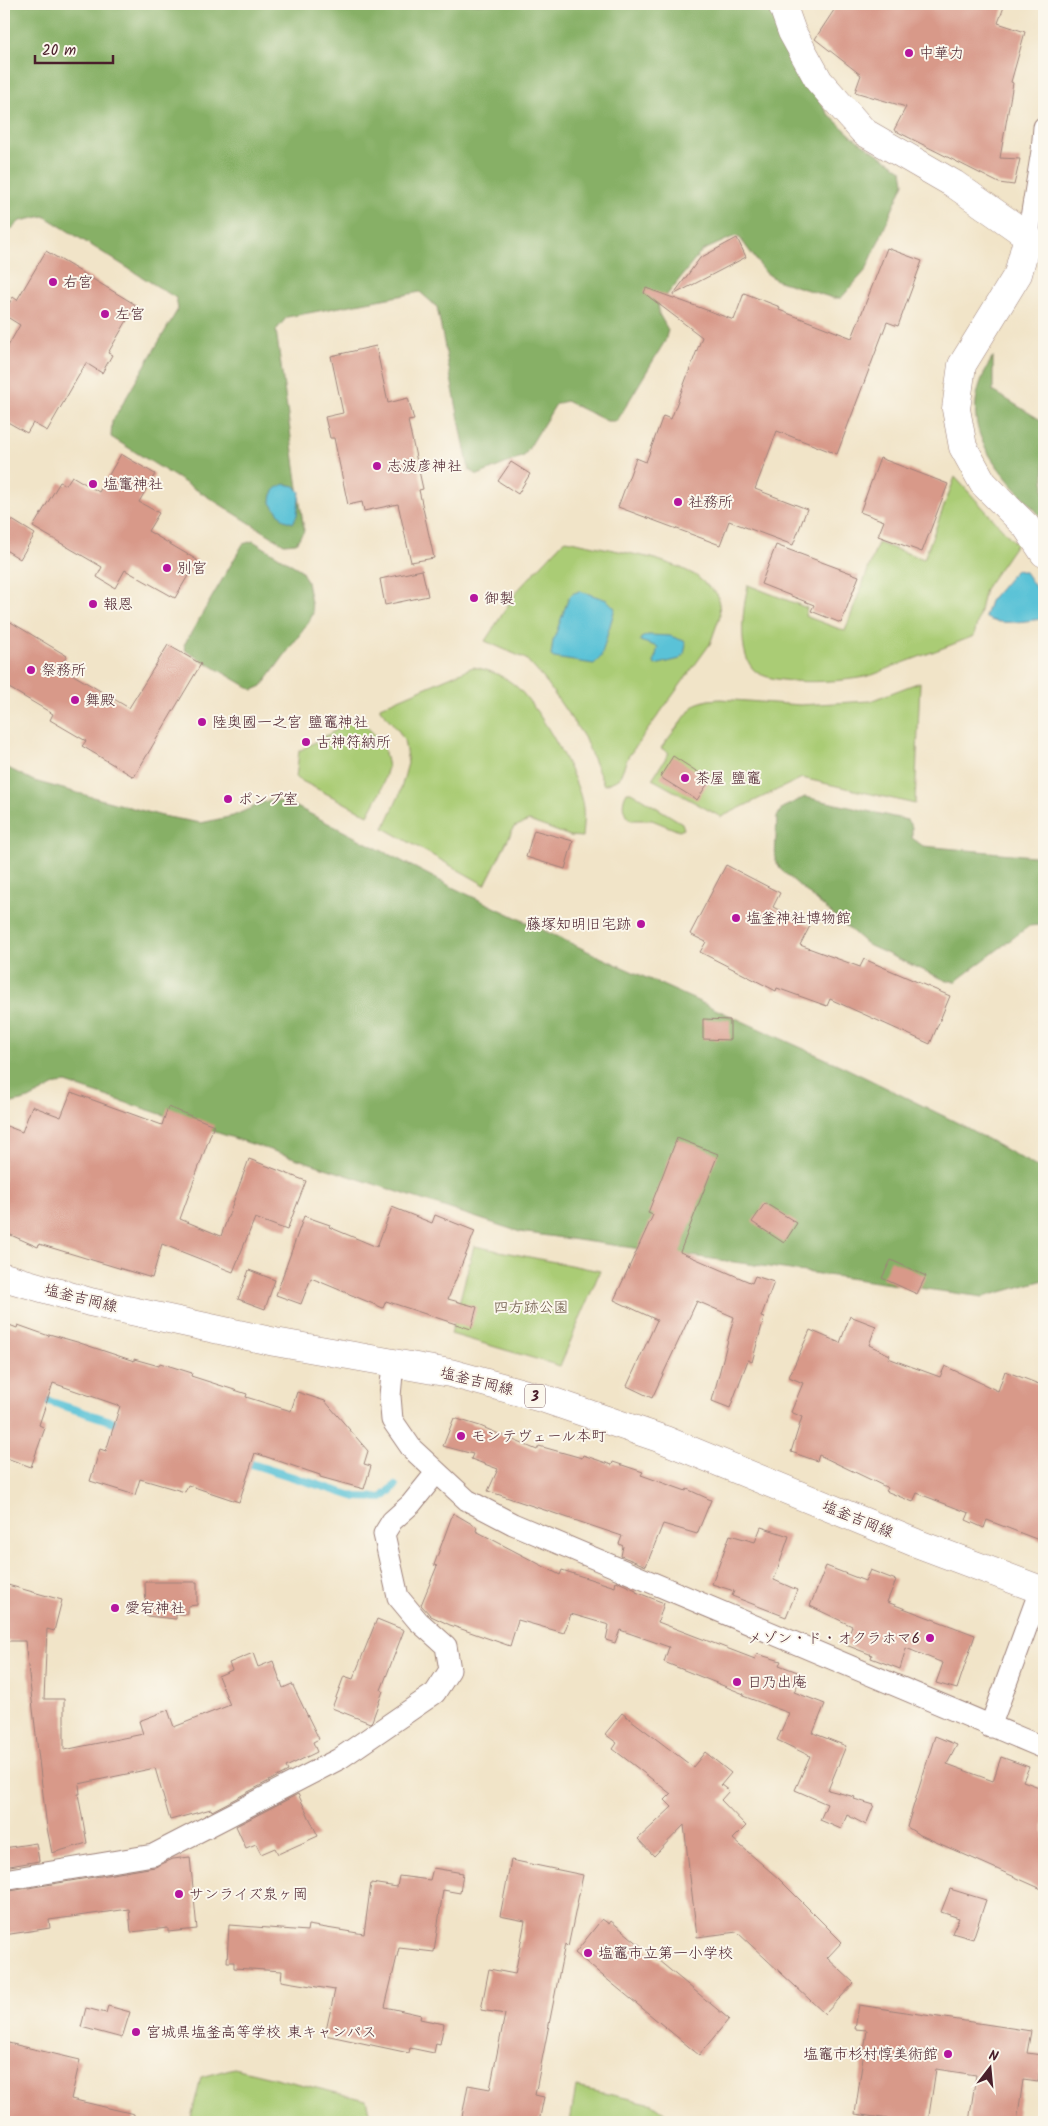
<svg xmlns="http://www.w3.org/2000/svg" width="1048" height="2126" font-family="Kalam,'Klee One',sans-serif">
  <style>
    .green { fill: #aacc75; stroke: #7a7650 }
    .forest { fill: #87b066; stroke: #686848 }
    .water { fill: #5ac2d7; stroke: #527081 }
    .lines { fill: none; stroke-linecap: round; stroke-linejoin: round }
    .stream { stroke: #5ac2d7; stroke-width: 8 }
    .building { fill: #d89989 }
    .street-casing { stroke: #9e827a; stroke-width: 23 }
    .secondary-casing { stroke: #9e827a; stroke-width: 29 }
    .primary-casing { stroke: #9e827a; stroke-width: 29 }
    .street { stroke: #fff; stroke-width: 21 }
    .secondary { stroke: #fff; stroke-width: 28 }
    .primary { stroke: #fff; stroke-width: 28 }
    .poi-dot { fill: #b5179e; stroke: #fbf7ec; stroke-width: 2 }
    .labels { text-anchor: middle; stroke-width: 4; stroke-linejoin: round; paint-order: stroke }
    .shield { fill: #fbf7ec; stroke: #7f6065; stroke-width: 1 }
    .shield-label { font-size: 14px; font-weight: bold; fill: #4a1f2b }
    .poi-label { font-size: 15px; fill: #4a1f2b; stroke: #fbf7ec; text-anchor: start }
    .street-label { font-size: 15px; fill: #4a1f2b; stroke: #fbf7ec }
    .park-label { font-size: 15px; fill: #675341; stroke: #fbf7ec }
  </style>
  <rect width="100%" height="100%" fill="#fbf7ec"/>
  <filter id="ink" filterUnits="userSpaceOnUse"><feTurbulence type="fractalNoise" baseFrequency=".02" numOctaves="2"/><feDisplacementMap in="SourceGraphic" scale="10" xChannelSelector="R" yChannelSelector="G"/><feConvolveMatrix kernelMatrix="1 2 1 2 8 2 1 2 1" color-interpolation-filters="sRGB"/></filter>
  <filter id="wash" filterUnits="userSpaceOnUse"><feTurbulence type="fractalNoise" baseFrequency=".0096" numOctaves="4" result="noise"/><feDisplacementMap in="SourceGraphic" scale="20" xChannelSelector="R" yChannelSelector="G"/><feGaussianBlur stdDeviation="1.12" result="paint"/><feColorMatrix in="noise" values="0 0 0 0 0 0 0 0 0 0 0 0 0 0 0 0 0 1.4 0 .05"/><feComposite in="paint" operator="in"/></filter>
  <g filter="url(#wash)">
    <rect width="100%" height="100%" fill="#f1e4c8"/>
    <path class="green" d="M955 477 1016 544 985 589 974 636C949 646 924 655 900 664 888 668 876 675 864 677 841 682 769 687 753 669 737 651 743 608 748 585L807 608 805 616 845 631 878 543 924 559Z
      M566 540 652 558 679 567 695 575 717 594 719 604 720 616 710 644 628 757 619 779 604 785 584 737 544 679 526 659 485 641 518 590 562 543Z
      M473 667C490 670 505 676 518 688 540 710 573 768 581 798 585 811 583 824 582 837L570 836 529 821 514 827 485 885 384 828 399 796 408 763 404 740 398 730 380 709V707Z
      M920 682 915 804 802 778 721 817 652 779 669 753 661 748 691 709 698 703 708 700 720 699 800 705 870 701Z
      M358 718 383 743 388 767 381 791 368 815 296 778 299 751Z
      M627 792H631L682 823 684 829 679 831 652 820H631C622 813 621 802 627 792Z
      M474 1246 600 1271 560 1366 451 1334Z
      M234 2068 366 2100 372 2122H190L201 2077Z
      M576 2087 653 2104 678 2122H570Z"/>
    <path class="forest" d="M4 4H769L786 53 829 115 854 138 902 170 904 183 866 270 841 298H833L776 280 765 272 740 238 735 236 702 251 658 306 659 314 668 330 665 341 617 421H607L566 401 556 404 524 456 478 475 469 470 437 307 420 292 287 317 276 330 304 531 296 543 284 544 111 437 112 422 178 309 176 298 44 216 20 221 4 236Z
      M993 357V391L1044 422V520C999 469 948 429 993 357Z
      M253 541 301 570 307 582 313 613 309 622 262 686 253 690 186 651 184 645 243 544Z
      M4 766 34 781 162 816 201 823 233 816 269 800 289 803 454 888 600 957 844 1067 962 1125 1044 1171V1280L983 1297 520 1232 66 1083 57 1084 29 1099 4 1105Z
      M805 797 907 820 912 827V838L923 846 1044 857V927L1039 925 1029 926 956 981H947L868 945 780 869 775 860 777 817 782 808Z"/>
    <path class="water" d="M285 484 295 486 300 492 297 515 293 523 284 520 271 503C271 492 275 488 285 484Z
      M1016 570 1025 572 1044 600V619C1028 620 998 627 985 617L990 601Z
      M580 591 607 600 615 608 601 657 594 664 554 658 551 656 553 641 569 597 574 593Z
      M648 635 670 636 684 641 686 645 684 654 680 659 655 665 654 663 658 647 640 641 641 638Z"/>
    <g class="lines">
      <path class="stream" d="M39 1398 123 1425
        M242 1461 356 1497 382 1498 395 1486"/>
    </g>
    <g id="blocks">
      <path class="building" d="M838 4H1005L998 23 1025 32 1011 82 1013 83 1000 158 1020 159 1014 185 999 183 894 130 906 107 855 92 861 75 815 39Z
        M737 238 746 257 673 295 700 258Z
        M887 248 922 261 898 326 887 322 837 454 777 431 755 489 807 509 793 545 729 521 720 545 618 507 636 458 646 462 663 416 671 419 702 337 644 293 646 288 734 320 744 293 780 307 779 310 852 338Z
        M46 251 136 305 108 353 112 355 102 373 86 363 47 431 33 423 27 433 4 420V353L20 325 4 315V312L13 297 17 300Z
        M376 346 388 403 408 398 414 420 408 421 423 489 419 490 434 558 411 562 398 504 364 511 362 502 348 505 334 438H330L325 417 343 413 331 356Z
        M121 454 155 474 139 502 159 513 148 531 197 560 175 598 125 570 115 588 97 577 102 567 33 527 60 482 66 485 72 476 99 492Z
        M880 458 948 484 922 552 878 536 884 521 860 512Z
        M511 462 530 474 518 494 498 481Z
        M4 515 35 534 20 559 4 549Z
        M776 545 859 576 841 623 811 611 814 605 761 584Z
        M422 570 428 596 385 605 380 579Z
        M4 618 67 656 60 667 129 708 168 645 201 664 134 777 82 746 86 741 50 720 53 714 4 685Z
        M673 756 710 780 697 800 660 777Z
        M534 830 573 841 565 869 526 857Z
        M726 865 780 893 773 907 810 926 800 945 860 967 864 959 950 996 930 1044 830 999 827 1006 777 988 776 991 700 952 706 942 690 934Z
        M703 1019 730 1020V1040L703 1039Z
        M71 1092 162 1125 168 1107 214 1125 180 1219 221 1236 249 1159 306 1181 287 1230 255 1218 233 1272 162 1244 152 1278 39 1244 38 1247 4 1232V1125L22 1132 32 1106 61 1117Z
        M677 1138 718 1154 680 1252 752 1283 755 1276 774 1282 761 1317 764 1318 752 1362 748 1360 730 1408 712 1401 734 1317 697 1301 652 1398 627 1386 657 1320 614 1300 653 1215 648 1213Z
        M765 1203 797 1223 784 1243 752 1222Z
        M392 1207 432 1223 435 1215 475 1231 448 1299 477 1307 471 1329 386 1301 383 1308 311 1278 301 1304 276 1295 304 1216 330 1225 329 1227 377 1247Z
        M891 1260 926 1276 917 1294 882 1278Z
        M249 1270 275 1280 265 1309 238 1299Z
        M850 1316 876 1326 869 1345 890 1355 888 1358 940 1377 945 1366 998 1391 1005 1371 1044 1386V1542L987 1520 984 1528 966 1520 969 1513 917 1493 913 1502 886 1491 888 1488 819 1455 817 1461 791 1452 802 1417 791 1412 803 1383 789 1377 810 1330 840 1343Z
        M4 1323 17 1328 18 1325 49 1336V1334L77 1342 134 1361V1359L159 1366 160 1363 192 1373 191 1376 247 1394 246 1397 291 1411 297 1392 325 1401 368 1451 364 1464 371 1466 364 1489 320 1477V1475L311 1472 255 1453 239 1502 188 1485 185 1492 140 1479 135 1495 90 1481 100 1449 106 1451 120 1406 53 1383 39 1425 45 1428 31 1467 4 1457Z
        M454 1418 480 1426 537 1450 539 1446 582 1458 583 1455 612 1465 613 1462 643 1472 641 1475 686 1491 687 1489 711 1500 697 1534 663 1524 646 1566 621 1556 623 1546 619 1544 622 1536 488 1491 498 1469 471 1459 473 1454 443 1446Z
        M453 1513 477 1527 476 1531 560 1575 562 1570 615 1587 616 1581 636 1590V1592L664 1603 658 1622 755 1659 757 1654 781 1661 779 1665 803 1674 794 1692 825 1704 813 1733 846 1746 828 1790 855 1797 854 1799 874 1805 866 1825 847 1815 841 1829 820 1820 827 1804 795 1790 810 1756 777 1740 789 1713 743 1696 744 1694 664 1662 669 1647 620 1630 615 1643 606 1640 609 1625 571 1614 564 1633 518 1620 510 1646 450 1625 431 1616 421 1605 437 1566 434 1565Z
        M761 1527 789 1536 774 1580 797 1590 786 1617 732 1596 734 1591 712 1584 730 1535 755 1542Z
        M826 1566 865 1581 870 1570 896 1580 887 1602 975 1635 957 1689 936 1683 943 1663 906 1648 900 1669 871 1658 872 1655 846 1645 852 1626 810 1606Z
        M145 1582H197V1605L188 1606V1614H176V1619L146 1616Z
        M4 1584 62 1600 54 1631 47 1629 44 1699H64V1750L143 1734 139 1721 168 1710 174 1727 230 1705 218 1676 232 1670 229 1663 253 1653 258 1667 273 1661 283 1688 292 1684 319 1739 313 1742 317 1752 286 1767 288 1771 212 1811 211 1809 170 1820 155 1768 79 1784 80 1794H78L87 1843 52 1853 47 1828 25 1641H4Z
        M377 1619 404 1630 381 1690 383 1691 372 1721 370 1723 332 1708 344 1676 353 1679Z
        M622 1713 693 1767 705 1752 731 1773 721 1785 729 1791 721 1800 746 1826 733 1839 778 1878 842 1942 827 1958 854 1983 825 2014 737 1932 697 1937 684 1825 654 1856 638 1839 672 1807 665 1800 671 1794 613 1749 617 1743 605 1734Z
        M935 1736 957 1745 947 1764 993 1781 1001 1757 1029 1767 1023 1781 1044 1789V1890L918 1834 907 1827Z
        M298 1794 318 1836 278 1854 275 1848 261 1854 256 1844 246 1848 236 1826Z
        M36 1843 39 1861 4 1867V1848Z
        M190 1857 197 1929 168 1932V1928L131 1932 129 1909 49 1920 50 1928 4 1935V1892L155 1867 173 1859Z
        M511 1860 583 1875 568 1947 565 1944 535 2095 544 2097 539 2122H461L468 2085 490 2089 505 2014 481 2010 489 1969 515 1974 525 1921 500 1916Z
        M433 1868 463 1873 460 1893 443 1890 434 1952 399 1948 385 2007 421 2015 420 2019 444 2024 440 2044 436 2043 434 2053 410 2048 409 2053 325 2035 335 1990 281 1981 282 1971 234 1968V1962H227L229 1925 307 1931 308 1925 364 1934 371 1883 397 1887 399 1876 430 1880Z
        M950 1889 986 1900 973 1939 952 1933 959 1918 941 1912Z
        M602 1919 609 1924 611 1921 729 2019 699 2055 575 1953Z
        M859 2005 1031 2031 1027 2053 1042 2055 1038 2082 1023 2080 1017 2122H969L976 2075 936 2069 928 2122H909L855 2114 867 2030 855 2029Z
        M108 2006 130 2012 122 2038 81 2027 86 2008 106 2013Z
        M4 2042 80 2060 71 2099 134 2114V2122H4Z"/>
    </g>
  </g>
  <g filter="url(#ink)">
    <use href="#blocks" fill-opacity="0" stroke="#9e827a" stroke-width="1"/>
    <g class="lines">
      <g class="street-casing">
        <path id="street" d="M1028 236 1042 151 1044 127
          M393 1363 390 1396 392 1420 412 1449 467 1500 513 1524 1044 1748
          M990 1727 1040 1590
          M4 1880 153 1855 339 1759 435 1693 450 1670 446 1646 418 1621 398 1597 384 1534 392 1521 411 1504 436 1473"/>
      </g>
      <g class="secondary-casing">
        <path id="secondary" d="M782 4 792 32 819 81 864 132 954 184 1028 236 1018 274 962 365 956 409 963 447 983 483 1026 526 1044 553"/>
      </g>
      <g class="primary-casing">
        <path id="primary" d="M4 1277 90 1302 275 1342 450 1373 545 1399 665 1440 916 1543 1044 1591"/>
      </g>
      <use href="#street" class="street"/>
      <use href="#secondary" class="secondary"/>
      <use href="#primary" class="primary"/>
    </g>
  </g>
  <g class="poi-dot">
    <circle cx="909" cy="53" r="5"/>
    <circle cx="53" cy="282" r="5"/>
    <circle cx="105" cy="314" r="5"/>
    <circle cx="377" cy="466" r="5"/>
    <circle cx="93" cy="484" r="5"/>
    <circle cx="678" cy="502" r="5"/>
    <circle cx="167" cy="568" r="5"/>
    <circle cx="474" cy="598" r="5"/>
    <circle cx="93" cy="604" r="5"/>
    <circle cx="31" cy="670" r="5"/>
    <circle cx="75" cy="700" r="5"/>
    <circle cx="202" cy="722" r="5"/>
    <circle cx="306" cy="742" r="5"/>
    <circle cx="685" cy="778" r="5"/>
    <circle cx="228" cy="799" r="5"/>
    <circle cx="736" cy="918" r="5"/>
    <circle cx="641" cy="924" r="5"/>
    <circle cx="461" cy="1436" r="5"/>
    <circle cx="115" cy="1608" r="5"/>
    <circle cx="930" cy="1638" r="5"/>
    <circle cx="737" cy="1682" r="5"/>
    <circle cx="179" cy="1894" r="5"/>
    <circle cx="588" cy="1953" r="5"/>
    <circle cx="136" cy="2032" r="5"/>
    <circle cx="948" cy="2054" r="5"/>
  </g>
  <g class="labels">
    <rect class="shield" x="525" y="1384.5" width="20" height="23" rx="4"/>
    <g class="shield-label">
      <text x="535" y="1401">3</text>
    </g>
    <g class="poi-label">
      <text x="919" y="58">中華力</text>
      <text x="63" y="287">右宮</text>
      <text x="115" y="319">左宮</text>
      <text x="387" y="471">志波彦神社</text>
      <text x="103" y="489">塩竃神社</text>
      <text x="688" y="507">社務所</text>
      <text x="177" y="573">別宮</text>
      <text x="484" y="603">御製</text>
      <text x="103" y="609">報恩</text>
      <text x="41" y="675">祭務所</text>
      <text x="85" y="705">舞殿</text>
      <text x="212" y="727">陸奥國一之宮 鹽竈神社</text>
      <text x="316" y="747">古神符納所</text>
      <text x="695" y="783">茶屋 鹽竈</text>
      <text x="238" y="804">ポンプ室</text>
      <text x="746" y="923">塩釜神社博物館</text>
      <text x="631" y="929" text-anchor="end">藤塚知明旧宅跡</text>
      <text x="471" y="1441">モンテヴェール本町</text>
      <text x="125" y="1613">愛宕神社</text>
      <text x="920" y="1643" text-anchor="end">メゾン・ド・オクラホマ6</text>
      <text x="747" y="1687">日乃出庵</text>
      <text x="189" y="1899">サンライズ泉ヶ岡</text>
      <text x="598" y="1958">塩竈市立第一小学校</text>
      <text x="146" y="2037">宮城県塩釜高等学校 東キャンパス</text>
      <text x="938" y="2059" text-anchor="end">塩竈市杉村惇美術館</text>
    </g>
    <g class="street-label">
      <text transform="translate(81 1298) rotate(14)" y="5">塩釜吉岡線</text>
      <text transform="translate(477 1381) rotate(14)" y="5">塩釜吉岡線</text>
      <text transform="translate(858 1519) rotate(22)" y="5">塩釜吉岡線</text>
    </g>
    <g class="park-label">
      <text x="531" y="1312">四方跡公園</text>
    </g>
  </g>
  <rect width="1048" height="2126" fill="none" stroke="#fbf7ec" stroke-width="20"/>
  <g transform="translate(990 2068) rotate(16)" stroke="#fbf7ec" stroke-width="4" paint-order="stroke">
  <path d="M0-4L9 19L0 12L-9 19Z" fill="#4a1f2b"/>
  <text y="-8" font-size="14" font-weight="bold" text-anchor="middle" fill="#4a1f2b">N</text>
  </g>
  <path d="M35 55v8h78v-8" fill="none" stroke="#4a1f2b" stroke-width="2.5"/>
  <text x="42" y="55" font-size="15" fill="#4a1f2b" stroke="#fbf7ec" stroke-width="4" paint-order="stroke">20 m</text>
</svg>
